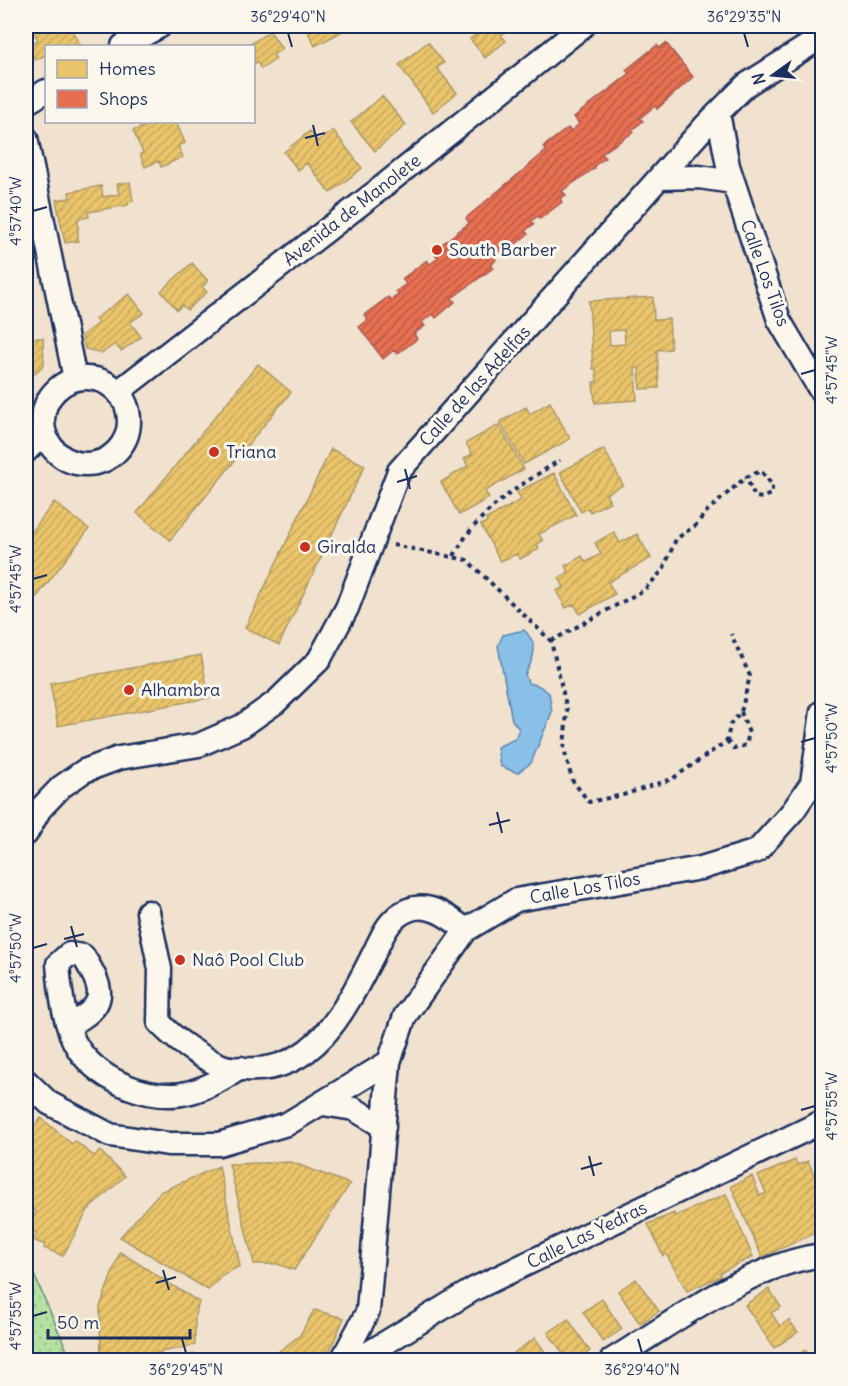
<svg xmlns="http://www.w3.org/2000/svg" width="848" height="1386" font-family="Delius,sans-serif">
  <style>
    .green { fill: url(#green-dots); stroke: #68887f; stroke-width: 1.5 }
    .water { fill: #89c0e7; stroke: #5d86b0; stroke-width: 1.5 }
    .homes { fill: url(#homes-hatch); stroke: #ab9766; stroke-width: 1.5; fill-rule: evenodd }
    .shops { fill: url(#shops-hatch); stroke: #aa5c55; stroke-width: 1.5 }
    .lines { fill: none; stroke-linecap: round; stroke-linejoin: round }
    .minor-casing { stroke: #1b2f5e; stroke-width: 27 }
    .path { stroke: #1b2f5e; stroke-width: 4; stroke-dasharray: 4.5 4.5; stroke-linecap: butt }
    .minor { stroke: #fbf7ec; stroke-width: 22 }
    .ticks { fill: none; stroke: #1b2f5e; stroke-width: 2 }
    .poi-dot { fill: #c8321e; stroke: #fbf7ec; stroke-width: 2 }
    .labels { text-anchor: middle; stroke-width: 6; stroke-linejoin: round; paint-order: stroke }
    .street-label { font-size: 18px; fill: #1b2f5e; stroke: #fbf7ec }
    .poi-label { font-size: 18px; fill: #1b2f5e; stroke: #fbf7ec; text-anchor: start }
    .neatline { fill: none; stroke: #1b2f5e; stroke-width: 2 }
    .ticks-label { font-size: 15px; text-anchor: middle; fill: #1b2f5e }
  </style>
  <defs>
    <pattern id="green-dots" width="8" height="8" patternUnits="userSpaceOnUse" patternTransform="scale(1.5)"><rect width="8" height="8" fill="#b4e1a0"/><path d="M2 2h.1M6 6h.1" fill="none" stroke="#9ac18c" stroke-width="1.8" stroke-linecap="round"/></pattern>
    <pattern id="homes-hatch" width="6" height="6" patternUnits="userSpaceOnUse" patternTransform="scale(1.5)"><rect width="6" height="6" fill="#e9c46a"/><path d="M-1 1l2-2M0 6l6-6M5 7l2-2" fill="none" stroke="#c7a95e"/></pattern>
    <pattern id="shops-hatch" width="6" height="6" patternUnits="userSpaceOnUse" patternTransform="scale(1.5)"><rect width="6" height="6" fill="#e76f51"/><path d="M-1 1l2-2M0 6l6-6M5 7l2-2" fill="none" stroke="#ba5c46"/></pattern>
  </defs>
  <rect width="100%" height="100%" fill="#f0e2ce"/>
  <filter id="ink" filterUnits="userSpaceOnUse"><feTurbulence type="fractalNoise" baseFrequency=".0167" numOctaves="2"/><feDisplacementMap in="SourceGraphic" scale="12" xChannelSelector="R" yChannelSelector="G"/><feConvolveMatrix kernelMatrix="1 2 1 2 8 2 1 2 1" color-interpolation-filters="sRGB"/></filter>
  <g filter="url(#ink)">
    <path class="green" d="M26 1256 71 1360H26Z"/>
    <path class="water" d="M524 630C539 644 535 657 525 674L528 683 539 686 549 693 552 712 531 763 517 773 500 766 497 747 515 739 519 729 512 720 498 646 503 635Z"/>
    <path class="homes" d="M44 26H69L81 46H46V55L35 60 28 46 38 40 33 31Z
      M305 26H340L343 31 315 46Z
      M470 26H513L501 35 506 41 485 58 470 39 477 34Z
      M270 31 282 49 273 55 276 59 261 69 257 62 254 65V46L249 45Z
      M428 42 444 63 437 68 457 93 433 112 399 65Z
      M382 96 406 125 375 151 351 122Z
      M156 122H176L185 143 178 146 183 157 161 167 159 161 145 167 140 154 143 153 133 131Z
      M333 130 362 168 330 193 307 163 298 170 284 152 310 131 318 141Z
      M130 182 133 201 128 202V205L88 212 89 217 78 219V241L65 243 56 200 70 198 69 192 101 186 103 197 119 194 117 184Z
      M192 263 208 281 202 287 207 292 187 310 182 305 177 310 161 291Z
      M129 294 144 313 130 322 141 337 121 351 115 344 102 353 85 349 82 335 98 323 95 319Z
      M653 297 654 320 669 319 671 349 657 350 659 388 640 389 639 368H635L637 400 595 403 593 382H597L596 369H593L589 301ZM624 330 625 344 610 345 609 331Z
      M26 338H43L44 365 32 376H26Z
      M258 364 291 392 170 540 137 513Z
      M550 402 570 439 524 464 500 422 526 407 530 414Z
      M499 425 524 469 485 491 489 498 459 515 441 482 468 466 464 459 472 454 466 443Z
      M331 449 365 465 279 645 245 628Z
      M604 449 623 485 606 494 610 502 590 512 588 508 581 512 560 472Z
      M554 473 576 515 539 534 543 541 537 544 539 549 520 559 517 554 500 561 481 525 487 522 486 519 521 500 517 492Z
      M54 502 89 529 26 611V540Z
      M614 532 620 543 637 534 651 558 608 582 615 594 580 614 574 604 566 608 556 591 564 587 559 578 569 572 565 566 582 556 586 562 601 554 595 543Z
      M201 655 209 698 58 726 50 683Z
      M41 1118 72 1144 75 1141 94 1156 100 1151 125 1176 88 1210 63 1256 44 1248 45 1245 33 1240 37 1233 28 1228 36 1211 26 1205 32 1196 28 1194 32 1186 26 1180V1137Z
      M795 1160 798 1165 808 1161 822 1193V1230L762 1257 731 1186 752 1176 760 1196 766 1193 758 1176Z
      M291 1162 350 1184 294 1270 278 1264H254L229 1164Z
      M219 1166 240 1266 224 1274 208 1290 120 1237 160 1192Z
      M726 1194 753 1257 733 1266 720 1273 721 1276 687 1291 666 1254 663 1256 648 1224 674 1213 675 1216Z
      M120 1252 199 1302 195 1315V1345L123 1360H101L100 1307Z
      M636 1279 659 1311 640 1324 618 1291Z
      M769 1289 781 1307 771 1313 780 1326 789 1320 798 1332 774 1348 745 1305Z
      M602 1299 622 1329 603 1342 583 1312Z
      M314 1310 344 1318 330 1350 318 1360H268L300 1335Z
      M568 1319 590 1351 576 1360H568L548 1333Z
      M535 1338 551 1360H520L514 1353Z
      M805 1350 813 1360H791Z
      M195 1354 198 1360H168Z"/>
    <path class="shops" d="M666 43 693 77 657 109 655 106 640 118 643 121 632 130 634 132 602 153 605 158 594 166 595 168 562 191 566 195 560 199 562 202 540 219 538 216 531 221 534 224 525 231 528 234 505 253 502 250 493 256 496 260 491 265 493 268 452 298 455 302 436 318 433 314 422 322 425 326 414 334 417 339 397 354 394 350 383 359 359 327 368 320 364 315 388 297 391 300 399 294 396 291 406 284 402 279 427 260 430 264 438 258 433 251 469 223 466 218 546 151 543 147 568 128 571 131 579 124 574 117 629 74 626 70 657 45 659 48Z"/>
    <g class="lines">
      <g class="minor-casing">
        <path id="minor" d="M123 46 160 26
          M26 103 46 91
          M718 113 728 166 779 320 822 393
          M26 138 75 379
          M659 178 699 177 733 182
          M43 421a43 43 0 1 1 86 0a43 43 0 1 1-86 0Z
          M118 392 376 192 583 26
          M26 451 44 433
          M26 834 40 809 61 787 84 771 119 758 199 745 242 726 276 702 319 660 347 608 399 471 706 125 746 85 822 37
          M148 912 160 969 159 1022C172 1038 203 1059 222 1066 229 1069 238 1068 245 1069 315 1074 346 1008 373 955 382 937 388 918 408 910 430 901 450 918 466 930
          M69 1025C108 1005 105 991 83 956L69 954 58 964C60 990 64 1028 79 1050 102 1082 152 1103 191 1092 209 1087 224 1078 241 1068
          M26 1081 49 1103 110 1135 168 1144H219L287 1124 389 1062
          M323 1104 354 1109 384 1127
          M342 1360 368 1311 389 1062 405 1016 466 930 516 900 701 868 757 851 793 811 812 783 822 712
          M357 1360 474 1289 822 1122
          M612 1360C675 1322 748 1265 822 1255"/>
      </g>
      <path class="path" d="M393 545 467 560 551 641 567 710 564 749 572 780 589 802 623 795 672 779 727 741 730 725 741 712 750 676 731 634
        M454 556C477 511 519 486 560 460
        M551 641 644 590 663 570 676 539 696 525 705 513 746 477 761 471 772 485V493L763 498 755 497 746 477
        M727 741 734 749 746 745 749 733 741 712"/>
      <use href="#minor" class="minor"/>
    </g>
  </g>
  <path class="ticks" d="M288 33 292 47M744 33 748 47M313 125 318 146M305 138 325 133M33 211 47 207M801 374 815 370M405 469 410 489M397 482 417 476M33 579 47 575M801 742 815 738M497 812 502 833M489 825 510 820M71 926 77 947M64 939 84 934M33 948 47 944M801 1110 815 1106M589 1156 594 1176M581 1169 602 1163M163 1270 169 1290M156 1283 176 1277M33 1316 47 1312M182 1339 186 1353M638 1339 642 1353"/>
  <g class="poi-dot">
    <circle cx="437" cy="250" r="6"/>
    <circle cx="214" cy="452" r="6"/>
    <circle cx="305" cy="547" r="6"/>
    <circle cx="129" cy="690" r="6"/>
    <circle cx="180" cy="960" r="6"/>
  </g>
  <g class="labels">
    <g class="street-label">
      <text transform="translate(352 210) rotate(-38)" y="6">Avenida de Manolete</text>
      <text transform="translate(765 273) rotate(70)" y="6">Calle Los Tilos</text>
      <text transform="translate(475 386) rotate(-48)" y="6">Calle de las Adelfas</text>
      <text transform="translate(585 888) rotate(-10)" y="6">Calle Los Tilos</text>
      <text transform="translate(587 1235) rotate(-26)" y="6">Calle Las Yedras</text>
    </g>
    <g class="poi-label">
      <text x="449" y="256">South Barber</text>
      <text x="226" y="458">Triana</text>
      <text x="317" y="553">Giralda</text>
      <text x="141" y="696">Alhambra</text>
      <text x="192" y="966">Naô Pool Club</text>
    </g>
  </g>
  <rect width="848" height="1386" fill="none" stroke="#fbf7ec" stroke-width="66"/>
  <rect x="45" y="45" width="210" height="78" fill="#fbf7ec" stroke="#a1a7b3" stroke-width="1.5"/>
  <rect x="57" y="60" width="30" height="18" fill="#e9c46a" stroke="#a1a7b3" stroke-width="1.5"/>
  <text x="99" y="75" font-size="18" fill="#1b2f5e">Homes</text>
  <rect x="57" y="90" width="30" height="18" fill="#e76f51" stroke="#a1a7b3" stroke-width="1.5"/>
  <text x="99" y="105" font-size="18" fill="#1b2f5e">Shops</text>
  <g transform="translate(773 75) rotate(255)" stroke="#fbf7ec" stroke-width="4.5" paint-order="stroke">
  <path d="M0-4.5L10 22L0 15L-10 22Z" fill="#1b2f5e"/>
  <text y="-9" font-size="16" font-weight="bold" text-anchor="middle" fill="#1b2f5e">N</text>
  </g>
  <path d="M48 1329v9h142v-9" fill="none" stroke="#1b2f5e" stroke-width="3"/>
  <text x="57" y="1329" font-size="18" fill="#1b2f5e" stroke="#fbf7ec" stroke-width="4.5" paint-order="stroke">50 m</text>
  <rect x="33" y="33" width="782" height="1320" class="neatline"/>
  <g class="ticks-label">
    <text x="288" y="22">36°29'40"N</text>
    <text x="744" y="22">36°29'35"N</text>
    <text transform="translate(16 211) rotate(-90)" y="5">4°57'40"W</text>
    <text transform="translate(832 370) rotate(-90)" y="5">4°57'45"W</text>
    <text transform="translate(16 579) rotate(-90)" y="5">4°57'45"W</text>
    <text transform="translate(832 738) rotate(-90)" y="5">4°57'50"W</text>
    <text transform="translate(16 948) rotate(-90)" y="5">4°57'50"W</text>
    <text transform="translate(832 1106) rotate(-90)" y="5">4°57'55"W</text>
    <text transform="translate(16 1316) rotate(-90)" y="5">4°57'55"W</text>
    <text x="186" y="1375">36°29'45"N</text>
    <text x="642" y="1375">36°29'40"N</text>
  </g>
</svg>
